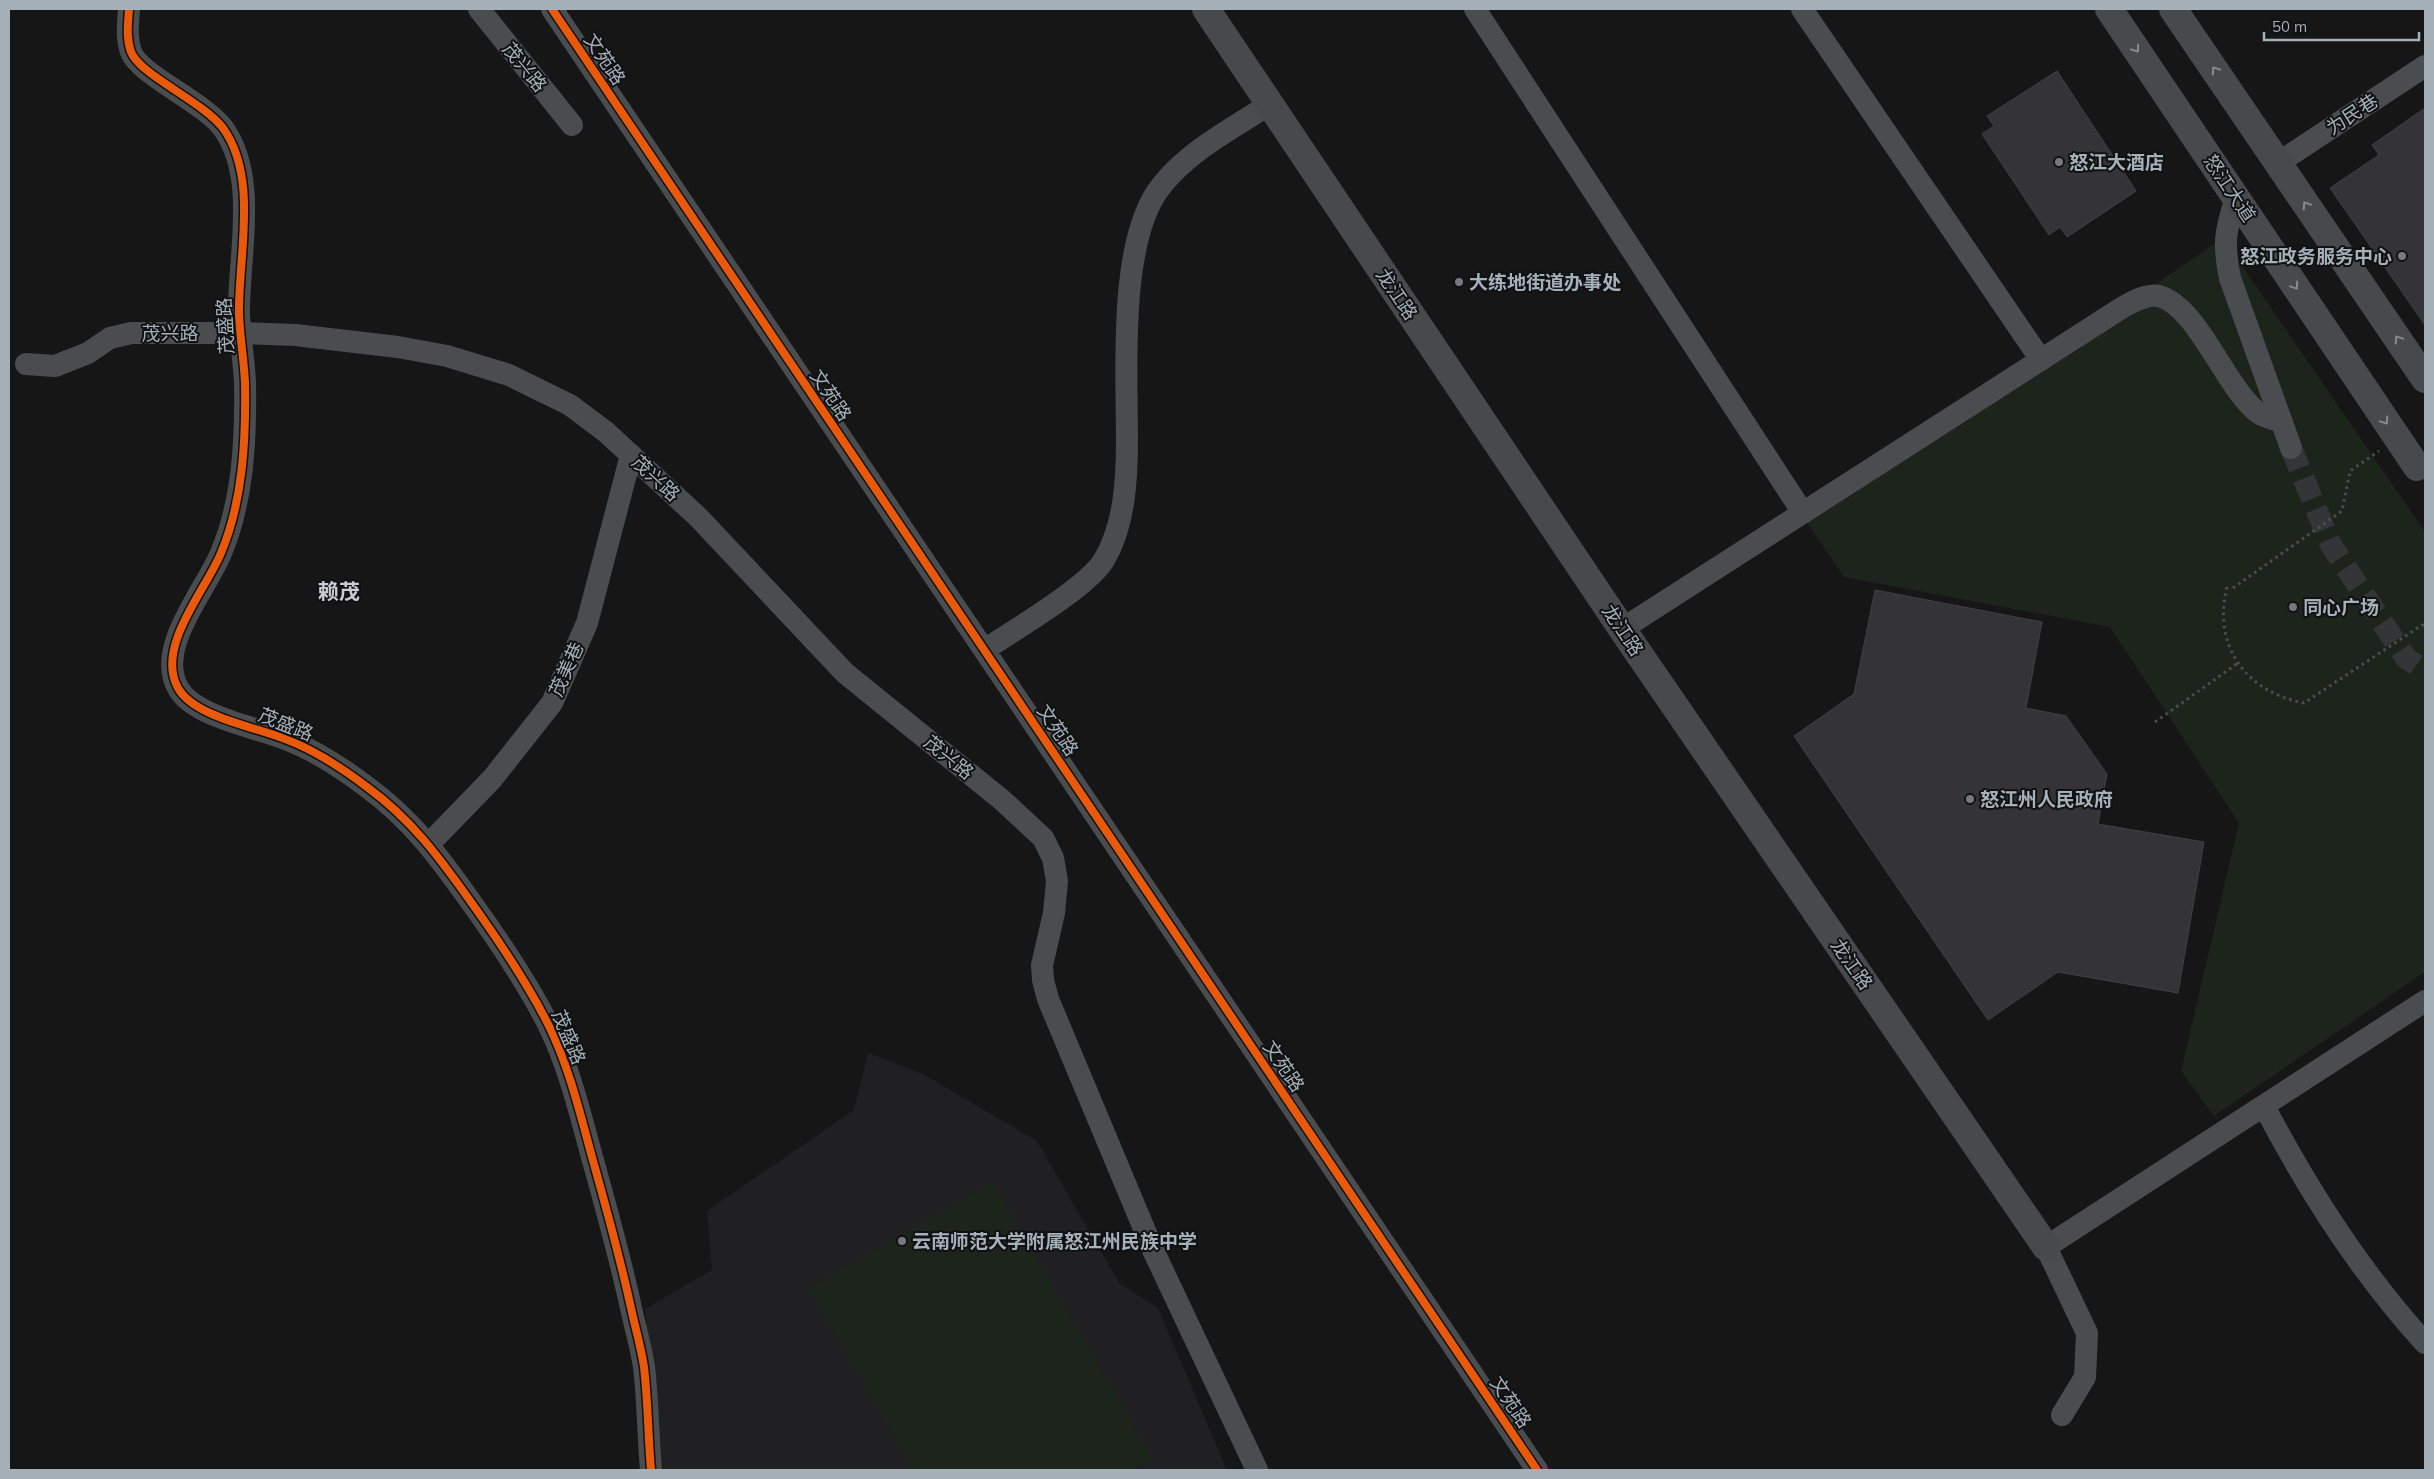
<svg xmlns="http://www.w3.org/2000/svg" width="2434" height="1479" font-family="Mulish,'Noto Sans SC',sans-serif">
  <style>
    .built { fill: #202023 }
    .green { fill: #1d241c }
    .building { fill: #343436; stroke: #3f4143 }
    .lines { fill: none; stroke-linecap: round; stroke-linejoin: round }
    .minor-tunnel { stroke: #333537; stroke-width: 22; stroke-dasharray: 22 11; stroke-linecap: butt }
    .path { stroke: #4c4e51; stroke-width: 3; stroke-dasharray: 2.5 4; stroke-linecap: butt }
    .minor { stroke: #4a4d50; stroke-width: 22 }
    .major { stroke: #48494b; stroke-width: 28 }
    .cycleway-casing { stroke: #101113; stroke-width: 11 }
    .cycleway { stroke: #e8590c; stroke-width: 8 }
    .oneway { stroke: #858c92 }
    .poi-dot { fill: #747a80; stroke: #101113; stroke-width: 2 }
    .labels { text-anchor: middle; stroke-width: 4; stroke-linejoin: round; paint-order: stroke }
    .street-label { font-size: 19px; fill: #a6b0b9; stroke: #101113 }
    .poi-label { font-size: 19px; font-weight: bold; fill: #a6b0b9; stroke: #101113; text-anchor: start }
    .quarter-label { font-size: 21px; font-weight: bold; fill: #c8ced4; stroke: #101113 }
  </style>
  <rect width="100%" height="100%" fill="#161617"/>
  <path class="built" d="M868 1053 923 1074 1037 1141 1119 1283 1158 1308 1227 1470H661L645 1309 712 1270 707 1211 854 1110Z"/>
  <path class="green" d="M2223 238 2425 532V972L2214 1116 2181 1071 2239 823 2110 627 1844 577 1806 521Z
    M993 1181 1153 1459 1133 1470H914L808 1288Z"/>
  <path class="building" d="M2057 71 2136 191 2067 237 2060 227 2049 235 1982 134 1994 126 1987 116Z
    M2425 108V325L2330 188 2379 155 2372 145Z
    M1875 590 2042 622 2026 708 2066 716 2107 774 2098 824 2204 842 2178 993 2058 972 1988 1020 1794 736 1854 694Z"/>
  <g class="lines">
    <path class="minor-tunnel" d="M2291 448 2331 545 2406 658 2425 671"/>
    <path class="path" d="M2227 587C2212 646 2246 692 2304 703L2422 625 2425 626
      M2233 588 2342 511 2350 471 2379 451
      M2155 722 2238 663"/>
    <path class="minor" d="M129 9C128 23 126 38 131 52 140 75 202 101 223 128 259 178 238 257 239 314 240 338 244 360 245 383 246 440 243 501 221 553 206 590 155 647 178 688 194 717 256 727 285 739 315 750 342 768 367 787 412 820 439 857 471 902 499 941 527 982 549 1026 569 1067 580 1113 592 1157 606 1207 620 1257 631 1308 635 1327 641 1347 644 1367 648 1401 648 1436 651 1470
      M479 9 572 125
      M552 9 1537 1470
      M1475 9 1803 513
      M1802 9 2041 360
      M2278 163 2425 66
      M2236 198C2225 231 2223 244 2230 278L2291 448
      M26 364 55 366 88 353 110 338 131 333H240L295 335 398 347 447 356 509 375 570 405 606 432 698 517 845 673 1002 800 1043 838 1053 858 1057 881 1054 913 1042 965 1043 980 1048 999 1153 1250 1257 1470
      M1622 629 2123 307C2133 302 2147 293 2159 296 2198 307 2224 385 2257 412 2263 417 2274 419 2282 422
      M984 650C1013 631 1089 586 1104 560 1125 525 1127 478 1127 439 1127 371 1118 238 1162 185 1190 150 1233 128 1270 104
      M429 844 492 779 552 703 587 623 631 455
      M2264 1106C2308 1190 2361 1273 2425 1343
      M2062 1415 2085 1377 2087 1333 2046 1247 2425 1001"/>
    <path class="major" d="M1206 9 1622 629 2046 1247
      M2109 9 2417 467
      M2173 9 2425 379"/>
    <g class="cycleway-casing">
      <path id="cycleway" d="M129 9C128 23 126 38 131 52 140 75 202 101 223 128 259 178 238 257 239 314 240 338 244 360 245 383 246 440 243 501 221 553 206 590 155 647 178 688 194 717 256 727 285 739 315 750 342 768 367 787 412 820 439 857 471 902 499 941 527 982 549 1026 569 1067 580 1113 592 1157 606 1207 620 1257 631 1308 635 1327 641 1347 644 1367 648 1401 648 1436 651 1470
        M552 9 1537 1470"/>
    </g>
    <use href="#cycleway" class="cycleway"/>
  </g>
  <defs><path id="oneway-chevron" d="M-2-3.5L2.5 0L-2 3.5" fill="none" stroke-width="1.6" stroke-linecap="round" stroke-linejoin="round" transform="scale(1.25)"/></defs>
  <g class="oneway">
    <use href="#oneway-chevron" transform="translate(2136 49) rotate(56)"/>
    <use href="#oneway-chevron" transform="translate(2215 70) rotate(-124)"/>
    <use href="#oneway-chevron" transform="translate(2306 205) rotate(-124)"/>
    <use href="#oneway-chevron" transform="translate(2295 286) rotate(56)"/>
    <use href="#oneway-chevron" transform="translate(2398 339) rotate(-124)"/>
    <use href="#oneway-chevron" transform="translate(2385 421) rotate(56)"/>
  </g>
  <g class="poi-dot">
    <circle cx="2059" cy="162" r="5"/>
    <circle cx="2402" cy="256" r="5"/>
    <circle cx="1459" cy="282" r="5"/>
    <circle cx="2293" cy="607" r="5"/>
    <circle cx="1970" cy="799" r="5"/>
    <circle cx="902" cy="1241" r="5"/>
  </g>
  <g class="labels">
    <g class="street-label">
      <text transform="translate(605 59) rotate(56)" y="7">文苑路</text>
      <text transform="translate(525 67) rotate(51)" y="7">茂兴路</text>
      <text transform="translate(2352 114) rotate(-33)" y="7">为民巷</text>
      <text transform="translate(2230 188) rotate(56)" y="7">怒江大道</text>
      <text transform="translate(1397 294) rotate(56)" y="7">龙江路</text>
      <text transform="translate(225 326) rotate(-93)" y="7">茂盛路</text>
      <text x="170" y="340">茂兴路</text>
      <text transform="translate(831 395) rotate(56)" y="7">文苑路</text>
      <text transform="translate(656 478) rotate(43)" y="7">茂兴路</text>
      <text transform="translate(1623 630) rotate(56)" y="7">龙江路</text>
      <text transform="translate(566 669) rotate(-66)" y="7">茂美巷</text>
      <text transform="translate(286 724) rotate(22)" y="7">茂盛路</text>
      <text transform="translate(1058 730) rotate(56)" y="7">文苑路</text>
      <text transform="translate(949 757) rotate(39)" y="7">茂兴路</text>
      <text transform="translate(1852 964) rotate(55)" y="7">龙江路</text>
      <text transform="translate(569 1037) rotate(67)" y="7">茂盛路</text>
      <text transform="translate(1284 1066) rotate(56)" y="7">文苑路</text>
      <text transform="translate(1511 1402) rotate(56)" y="7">文苑路</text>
    </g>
    <g class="poi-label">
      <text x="2069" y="169">怒江大酒店</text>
      <text x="2392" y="263" text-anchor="end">怒江政务服务中心</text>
      <text x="1469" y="289">大练地街道办事处</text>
      <text x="2303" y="614">同心广场</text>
      <text x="1980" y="806">怒江州人民政府</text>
      <text x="912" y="1248">云南师范大学附属怒江州民族中学</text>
    </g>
    <g class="quarter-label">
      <text x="339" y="599">赖茂</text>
    </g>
  </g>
  <rect width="2434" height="1479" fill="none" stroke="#a6b0b9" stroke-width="20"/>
  <path d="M2264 32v8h155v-8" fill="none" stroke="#a6b0b9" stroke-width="2.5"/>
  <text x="2272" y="32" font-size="15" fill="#a6b0b9" stroke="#101113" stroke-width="4" paint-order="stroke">50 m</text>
</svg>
